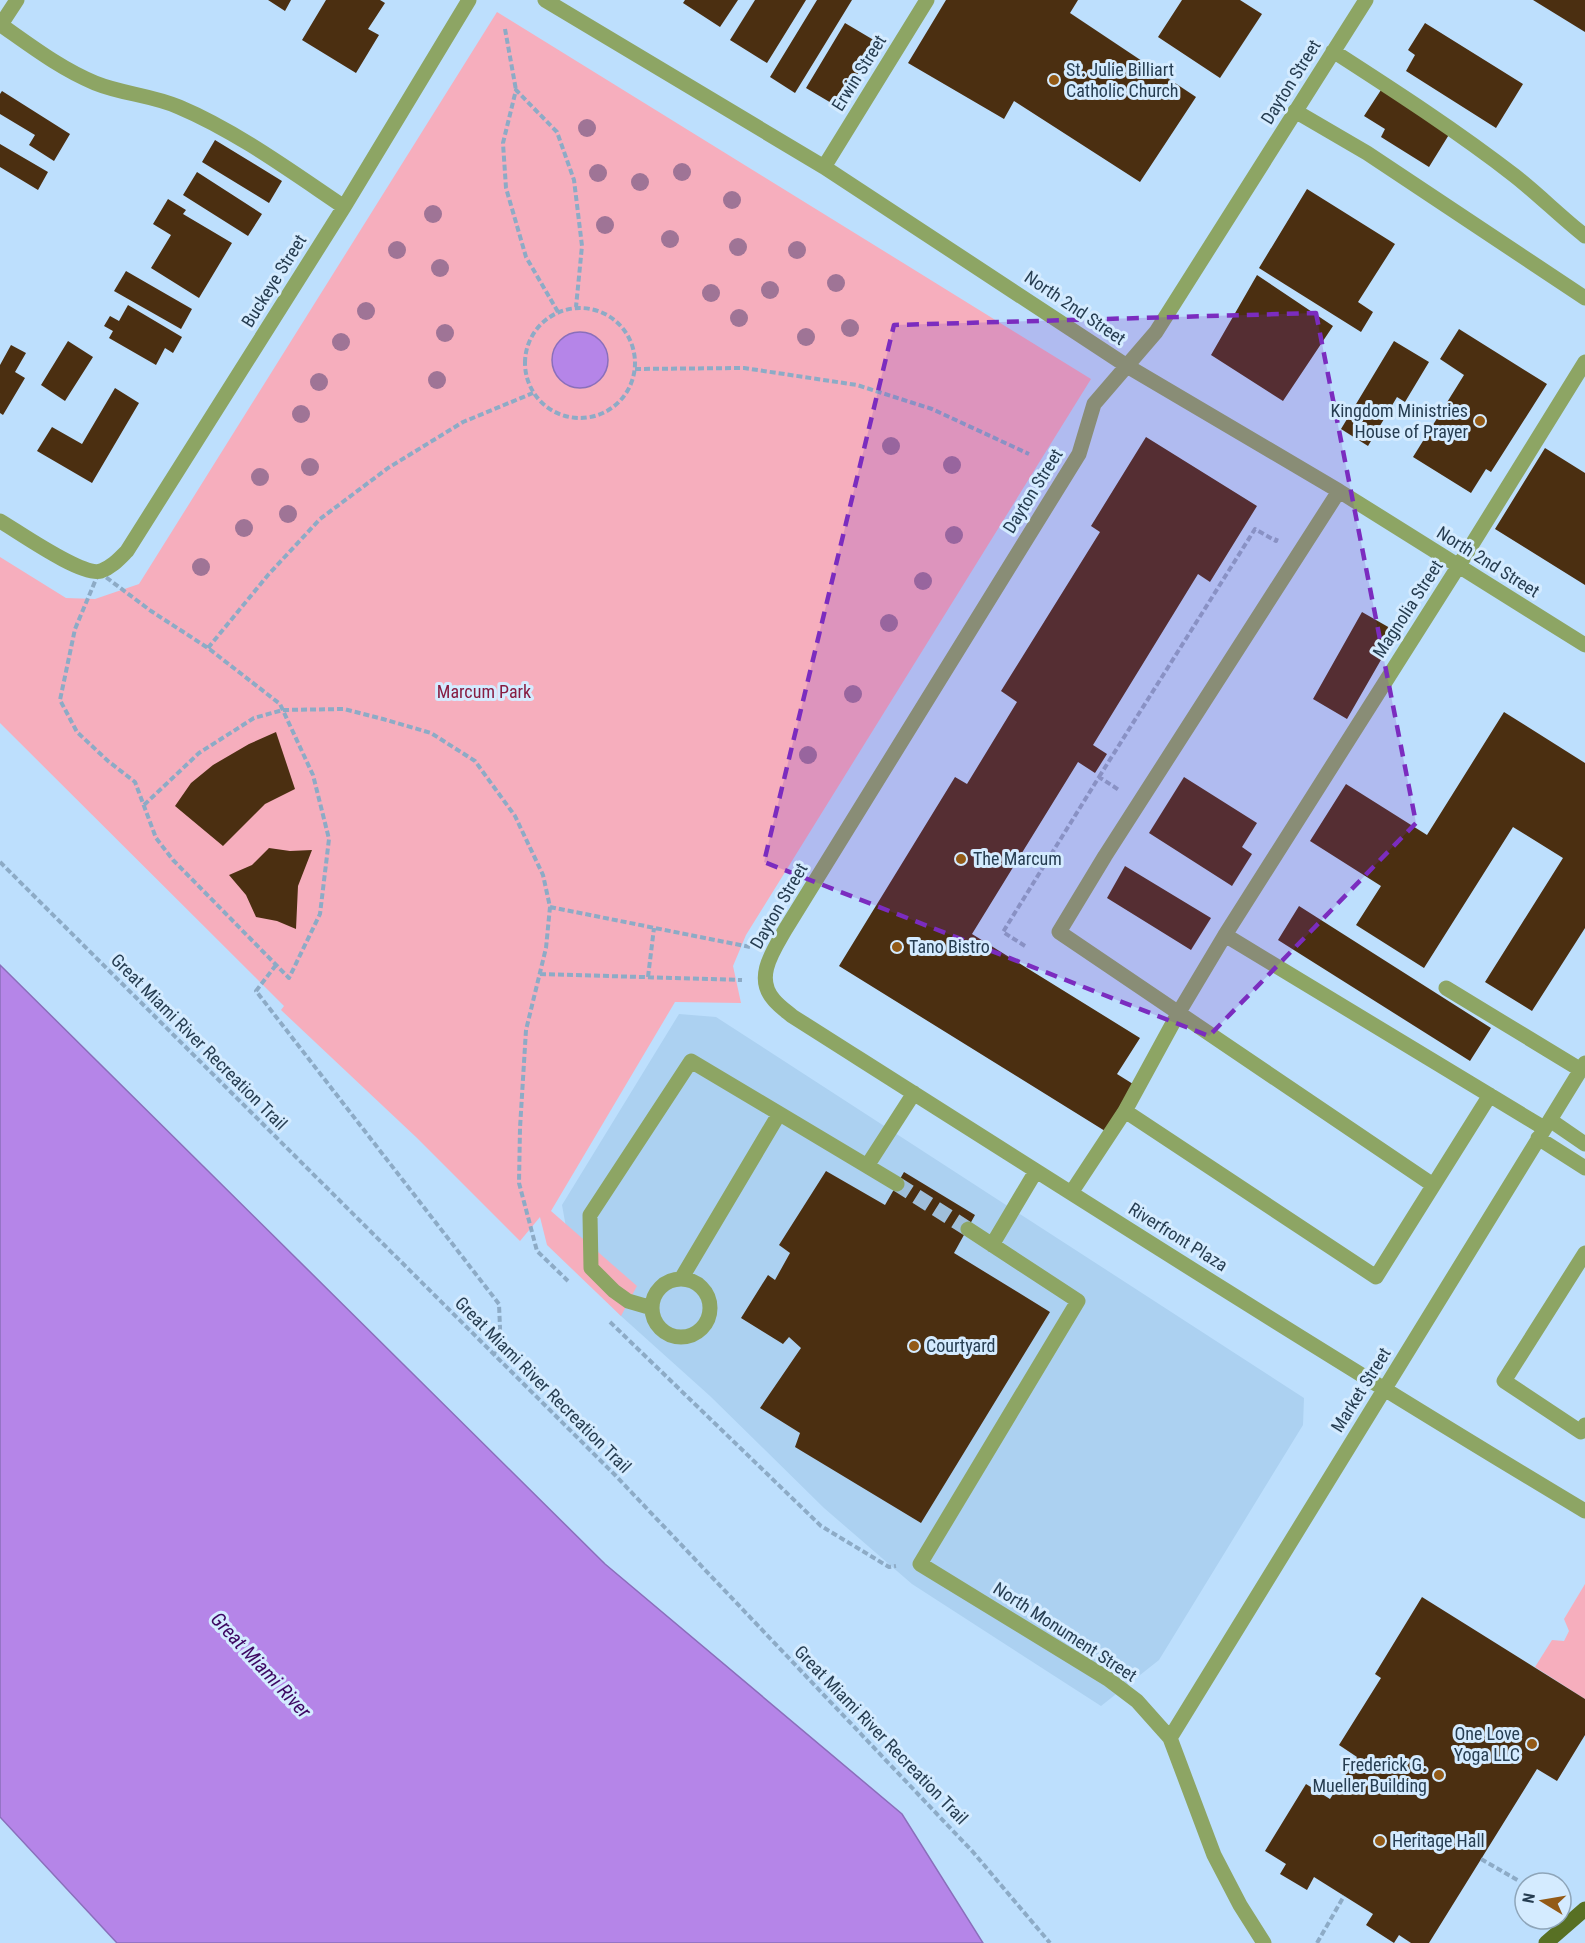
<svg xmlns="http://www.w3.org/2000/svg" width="1585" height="1943" font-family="'Roboto Condensed',sans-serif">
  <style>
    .built { fill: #acd1f1 }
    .green { fill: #f6aebd }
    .water { fill: #b585e8; stroke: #8a6fbb; stroke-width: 1.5 }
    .building { fill: #4b2f11 }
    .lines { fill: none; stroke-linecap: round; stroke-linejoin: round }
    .minor-tunnel { stroke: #9fbfdb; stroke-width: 15; stroke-dasharray: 15 8; stroke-linecap: butt }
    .path { stroke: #8dabc6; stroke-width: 4; stroke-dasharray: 6 3; stroke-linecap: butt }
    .minor { stroke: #8da564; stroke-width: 15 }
    .major { stroke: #587024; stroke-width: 15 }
    .tree { fill: #9f7496 }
    .marked { fill: #7b2cbf; fill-opacity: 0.2; stroke: #7b2cbf; stroke-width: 4.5; stroke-dasharray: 12 8; stroke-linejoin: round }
    .poi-dot { fill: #935a16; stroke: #d4ebff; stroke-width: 2 }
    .labels { text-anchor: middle; stroke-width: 6; stroke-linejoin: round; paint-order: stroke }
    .poi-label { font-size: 18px; fill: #263d51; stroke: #d4ebff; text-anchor: start }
    .street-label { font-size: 18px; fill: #263d51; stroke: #d4ebff }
    .park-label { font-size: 18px; fill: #871d42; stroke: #d4ebff }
    .water-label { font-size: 20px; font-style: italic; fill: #3d0762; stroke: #d4ebff }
  </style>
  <rect width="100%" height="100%" fill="#bddffd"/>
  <path class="built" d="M679 1014 716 1017 1304 1398 1303 1425 1159 1660 1101 1706 912 1584 824 1508 710 1396 621 1316 573 1266 562 1205Z"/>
  <path class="green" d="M497 12 1091 379 746 935 733 966 741 1003 675 1002 551 1211 637 1286 621 1316 547 1245 540 1217 520 1241 417 1138 281 1010 284 1006 0 723V557L66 598 95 599 139 584Z
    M1585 1584V1699L1535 1667 1552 1640 1564 1641 1569 1631 1564 1619Z"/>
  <path class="water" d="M552 360a28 28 0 1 1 56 0a28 28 0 1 1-56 0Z
    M0 965 605 1564 902 1814 983 1943H117L0 1817Z"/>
  <path class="building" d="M268 0H291L285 11Z
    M326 0H380L385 3 368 29 379 35 356 73 302 40Z
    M685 0H738L720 27 683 3Z
    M755 0H806L767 63 730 40Z
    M817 0H852L795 93 770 77Z
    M946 0H1078L1070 13 1196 97 1140 182 1014 101 1004 119 908 63Z
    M1182 0H1240L1262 14 1220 78 1158 37Z
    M1533 0H1585V32Z
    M845 23 877 42 838 107 806 88Z
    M1425 23 1523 84 1496 128 1406 71 1415 55 1408 50Z
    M1381 90 1450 133 1429 167 1381 137 1385 129 1364 116Z
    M2 91 70 134 54 161 29 145 35 135 0 114V94Z
    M215 140 282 181 269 203 202 162Z
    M0 144 48 172 38 190 0 167Z
    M197 172 262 214 248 236 183 195Z
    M1307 189 1395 244 1358 302 1373 312 1361 332 1259 268Z
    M168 199 186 210 183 214 232 243 199 298 151 268 171 235 153 224Z
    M126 271 192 309 181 329 114 291Z
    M1257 275 1333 326 1283 401 1211 355Z
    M128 305 182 337 173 353 165 348 156 365 109 338 113 331 104 326 110 316 119 321Z
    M1459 329 1547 384 1491 472 1486 469 1471 493 1413 457 1464 375 1440 359Z
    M68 341 93 357 65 401 41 385Z
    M1394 341 1429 362 1405 402 1397 397 1368 446 1341 429Z
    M11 345 26 353 15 372 25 378 3 415 0 413V365Z
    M115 388 139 403 92 483 37 451 52 427 82 444Z
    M1146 437 1257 506 1210 582 1198 574 1093 745 1107 754 1095 773 1078 762 972 934 1140 1038 1117 1074 1133 1084 1105 1131 839 966 955 777 967 784 1017 702 1001 691 1100 532 1091 526Z
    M1545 448 1585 473V585L1495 529Z
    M1362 612 1397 632 1347 719 1313 699Z
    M1504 712 1585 763V928L1532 1011 1485 982 1563 858 1513 827 1424 968 1356 925 1381 886 1310 841 1346 784 1427 835Z
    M276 732 295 789 265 804 223 846 175 806 191 783 213 765 249 744Z
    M1184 777 1257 823 1242 847 1252 854 1232 886 1149 833Z
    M269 848 290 851 312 850 298 886 296 929 277 921 256 917 246 895 229 875 252 865Z
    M1125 866 1211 918 1191 950 1107 898Z
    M1299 906 1491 1028 1470 1061 1278 940Z
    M826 1171 885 1205 904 1172 975 1215 954 1253 1050 1312 921 1523 795 1447 800 1433 760 1408 801 1348 789 1337 783 1344 741 1318 768 1275 775 1280 790 1253 779 1245Z
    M1422 1597 1585 1699V1735L1557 1781 1537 1769 1429 1943H1411L1399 1935 1394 1943 1366 1925 1373 1914 1314 1877 1307 1890 1280 1874 1286 1864 1265 1851 1306 1784 1330 1799 1357 1757 1339 1745 1381 1678 1375 1674Z"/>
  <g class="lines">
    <path class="minor-tunnel" d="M897 1184 968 1229"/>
    <path class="path" d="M505 29 516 90
      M525 363a55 55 0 1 1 110 0a55 55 0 1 1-110 0Z
      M558 312 526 257 506 188 503 143 516 90 557 132 574 180 582 246 576 307
      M635 369 744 368 857 385 932 409 1029 454
      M99 572 151 611 208 648 280 704 313 775 329 839 320 914 289 978 173 860 156 838 135 782 108 761 77 732 60 700 75 629Z
      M208 648 268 575 320 519 388 468 463 422 533 393
      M1099 777 1255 529 1276 541 1277 538
      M144 805 199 753 254 718 283 710 344 709 383 719 431 733 475 761 515 816 543 875 550 907 546 948 526 1030 520 1128 519 1183 537 1251 568 1281
      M0 862 615 1475 973 1852 1050 1943
      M550 907 750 947
      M1025 946 1003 932 1099 777 1119 790
      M276 965 256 991 499 1304 500 1328 494 1355
      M540 974 742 980
      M648 977 654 928
      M610 1322 821 1526 889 1567 896 1566
      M1481 1859 1519 1881
      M1317 1943 1344 1896"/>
    <path class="minor" d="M545 0 824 167 1127 366 1339 491 1585 645
      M1366 0 1156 332 1094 404 1079 454 785 930C773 951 754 978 774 1000 779 1006 786 1011 792 1016 1055 1183 1318 1351 1585 1511
      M1 25C31 46 61 69 95 83 122 94 151 95 179 107 236 131 292 172 344 207
      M0 26 17 0
      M1333 51C1395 91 1457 131 1515 176 1539 195 1561 217 1585 236
      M1295 111 1367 153 1585 298
      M824 167 927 0
      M1339 491 1105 856 1059 932 1433 1185
      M0 521C19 532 82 577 101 571 112 567 119 559 127 551L344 207 469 0
      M1225 935 1179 1012 1125 1111 1376 1277 1490 1095
      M1446 988 1581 1070
      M1550 1120 1585 1144
      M1544 1128 1225 935 1458 567 1585 362
      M1538 1138 1585 1168
      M867 1166 897 1184
      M1071 1193 1125 1111
      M968 1229 1078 1301 920 1564 1108 1679 1137 1701 1170 1738 1214 1855 1240 1905 1264 1943
      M992 1245 1036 1171
      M1585 1253 1504 1381 1581 1432 1585 1425
      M681 1279 779 1114
      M652 1308a29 29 0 1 1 58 0a29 29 0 1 1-58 0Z
      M652 1308 628 1301 614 1291 591 1268 590 1215 691 1061 867 1166 914 1093
      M1170 1738 1585 1063"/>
    <path class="major" d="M1546 1943 1585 1909"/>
  </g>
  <g class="tree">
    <circle cx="587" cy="128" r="9"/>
    <circle cx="682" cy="172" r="9"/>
    <circle cx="598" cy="173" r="9"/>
    <circle cx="640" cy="182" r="9"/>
    <circle cx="732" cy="200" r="9"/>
    <circle cx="433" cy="214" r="9"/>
    <circle cx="605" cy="225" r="9"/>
    <circle cx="670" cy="239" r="9"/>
    <circle cx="738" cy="247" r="9"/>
    <circle cx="397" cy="250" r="9"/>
    <circle cx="797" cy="250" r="9"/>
    <circle cx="440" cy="268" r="9"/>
    <circle cx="836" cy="283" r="9"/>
    <circle cx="770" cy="290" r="9"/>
    <circle cx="711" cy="293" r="9"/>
    <circle cx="366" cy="311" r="9"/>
    <circle cx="739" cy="318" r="9"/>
    <circle cx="850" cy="328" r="9"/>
    <circle cx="445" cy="333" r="9"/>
    <circle cx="806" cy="337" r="9"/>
    <circle cx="341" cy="342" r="9"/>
    <circle cx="437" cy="380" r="9"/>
    <circle cx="319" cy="382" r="9"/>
    <circle cx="301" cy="414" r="9"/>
    <circle cx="891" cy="446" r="9"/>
    <circle cx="952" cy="465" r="9"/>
    <circle cx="310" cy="467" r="9"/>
    <circle cx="260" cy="477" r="9"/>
    <circle cx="288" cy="514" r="9"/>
    <circle cx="244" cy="528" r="9"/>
    <circle cx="954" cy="535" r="9"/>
    <circle cx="201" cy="567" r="9"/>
    <circle cx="923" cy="581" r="9"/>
    <circle cx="889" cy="623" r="9"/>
    <circle cx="853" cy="694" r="9"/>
    <circle cx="808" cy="755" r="9"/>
  </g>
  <path class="marked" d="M1316 313 1416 823 1209 1036 764 862 894 325Z"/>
  <g class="poi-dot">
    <circle cx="1054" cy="80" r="6"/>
    <circle cx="1480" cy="421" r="6"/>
    <circle cx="961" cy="859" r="6"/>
    <circle cx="897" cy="947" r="6"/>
    <circle cx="914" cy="1346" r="6"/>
    <circle cx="1532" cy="1744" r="6"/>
    <circle cx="1439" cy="1775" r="6"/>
    <circle cx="1380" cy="1841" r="6"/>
  </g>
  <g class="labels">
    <g class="poi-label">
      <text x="1066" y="76">St. Julie Billiart<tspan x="1066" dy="21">Catholic Church</tspan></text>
      <text x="1468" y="417" text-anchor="end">Kingdom Ministries<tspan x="1468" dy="21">House of Prayer</tspan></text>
      <text x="973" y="865">The Marcum</text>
      <text x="909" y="953">Tano Bistro</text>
      <text x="926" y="1352">Courtyard</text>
      <text x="1520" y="1740" text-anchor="end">One Love<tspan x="1520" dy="21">Yoga LLC</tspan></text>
      <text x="1427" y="1771" text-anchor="end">Frederick G.<tspan x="1427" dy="21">Mueller Building</tspan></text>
      <text x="1392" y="1847">Heritage Hall</text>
    </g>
    <g class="street-label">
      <text transform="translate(859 73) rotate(-58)" y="6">Erwin Street</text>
      <text transform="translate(1291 82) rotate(-58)" y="6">Dayton Street</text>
      <text transform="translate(274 281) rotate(-58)" y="6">Buckeye Street</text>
      <text transform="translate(1075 308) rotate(34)" y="6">North 2nd Street</text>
      <text transform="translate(1033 491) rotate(-58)" y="6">Dayton Street</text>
      <text transform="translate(1488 562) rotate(32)" y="6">North 2nd Street</text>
      <text transform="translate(1408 609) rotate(-57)" y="6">Magnolia Street</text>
      <text transform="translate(779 906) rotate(-60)" y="6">Dayton Street</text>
      <text transform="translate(199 1042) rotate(45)" y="6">Great Miami River Recreation Trail</text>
      <text transform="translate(1178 1237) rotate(32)" y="6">Riverfront Plaza</text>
      <text transform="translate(543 1385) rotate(45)" y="6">Great Miami River Recreation Trail</text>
      <text transform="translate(1361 1390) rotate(-58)" y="6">Market Street</text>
      <text transform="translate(1065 1632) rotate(33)" y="6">North Monument Street</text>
      <text transform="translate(881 1735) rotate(46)" y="6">Great Miami River Recreation Trail</text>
    </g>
    <g class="park-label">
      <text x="484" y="698">Marcum Park</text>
    </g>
    <g class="water-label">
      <text transform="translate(261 1665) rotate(47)" y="7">Great Miami River</text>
    </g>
  </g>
  <g transform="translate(1543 1901) rotate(281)"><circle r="28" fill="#d4ebff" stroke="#8ea5b9" stroke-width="1.5"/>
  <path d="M0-4.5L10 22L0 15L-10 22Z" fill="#935a16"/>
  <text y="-9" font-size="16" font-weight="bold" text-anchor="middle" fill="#263d51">N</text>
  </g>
</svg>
